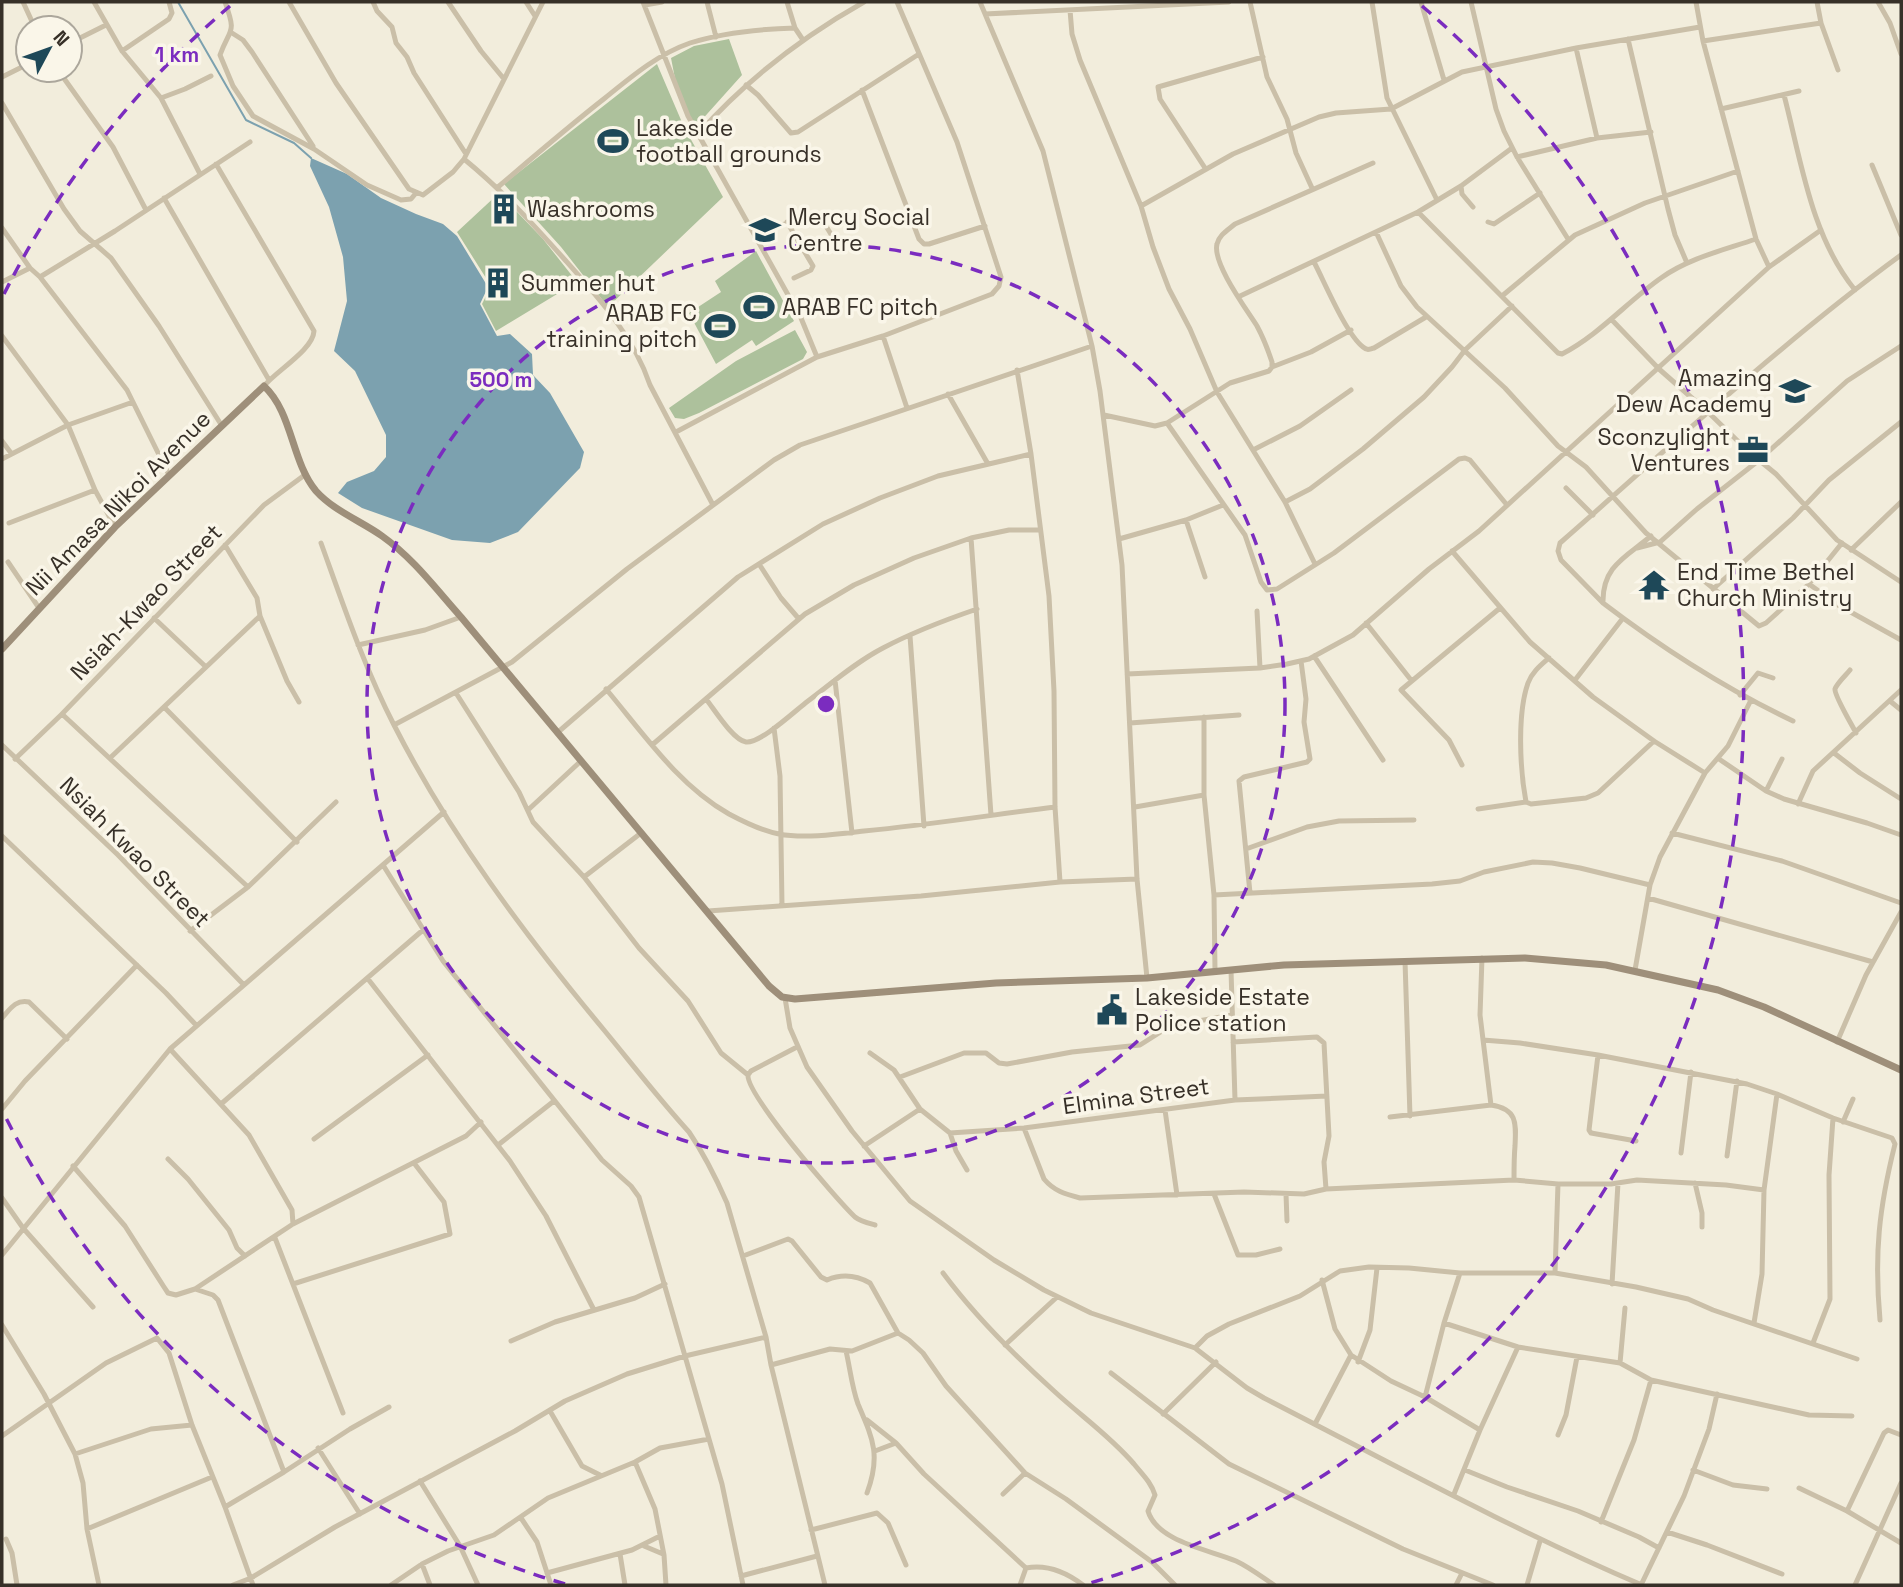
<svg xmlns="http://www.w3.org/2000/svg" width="1903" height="1587" font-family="'Space Grotesk',sans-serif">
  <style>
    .green { fill: #adc19c }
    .water { fill: #7ca1af }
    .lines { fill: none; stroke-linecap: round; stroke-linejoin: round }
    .stream { stroke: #7ca1af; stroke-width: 2 }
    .street { stroke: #cabfa8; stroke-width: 5 }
    .secondary { stroke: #9e8f7a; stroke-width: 7 }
    .ring { fill: none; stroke: #7b2cbf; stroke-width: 3.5; stroke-dasharray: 12 9 }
    .labels { text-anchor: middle; stroke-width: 7; stroke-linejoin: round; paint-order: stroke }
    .poi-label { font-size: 23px; fill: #373028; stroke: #faf6e9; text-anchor: start }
    .street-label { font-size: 23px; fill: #373028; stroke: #faf6e9 }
    .centre { fill: #7b2cbf; stroke: #faf6e9; stroke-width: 3.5 }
    .ring-label { font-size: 21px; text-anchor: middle; font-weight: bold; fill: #7b2cbf; stroke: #faf6e9; stroke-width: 7; stroke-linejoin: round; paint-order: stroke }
  </style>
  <rect width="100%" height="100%" fill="#f2eddc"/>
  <path class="green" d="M729 39 742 75 699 123 698 134 678 94 671 58 694 46Z
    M657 64 684 127 723 197 608 307 561 247 504 184Z
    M499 193 543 239 577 282 496 331 482 304 491 286 457 232Z
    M756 251 794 321 756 346 752 340 716 364 689 313 721 292 715 281Z
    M795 330 807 352 803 359 699 413 684 419 675 418 669 408 736 361Z"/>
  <path class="water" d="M311 158 347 174 381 198 416 214 443 224 457 236 488 287 480 304 497 336 510 334 532 354 533 375 550 393 584 452 580 468 518 532 490 543 452 540 362 508 338 493 347 482 374 471 386 457V435L355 371 334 351 347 301 343 257 329 207 310 166Z"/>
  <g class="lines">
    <path class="stream" d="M178 2 246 120 294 143 311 158"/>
    <path class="street" d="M23 2 35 28
      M94 2 122 51 161 98 200 174
      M225 2C237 35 230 27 220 55L233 86 253 116 314 149 367 185 401 200 411 199 416 193
      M289 2 336 83 409 189 423 195 453 172 464 159 543 2
      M373 2 377 11 392 27 396 43 407 57 414 73 466 154
      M448 2 481 51 504 79
      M526 2 535 16
      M643 2 688 116 801 318 817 357
      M707 2 716 37
      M787 2 795 28 803 40
      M980 2 1043 151 1092 346 1100 391 1122 565 1137 879 1147 978
      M1250 2 1267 77 1287 119 1296 153 1312 188
      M1372 2 1387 98 1437 200
      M1421 2 1444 80
      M1471 2 1496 109 1504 131 1517 157 1568 239
      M1696 2 1703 41 1756 239 1769 267
      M1817 2 1821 23 1838 70
      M1878 2 1890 23 1901 54
      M645 5 662 2
      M1070 10 1072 34 1080 60 1141 206 1153 247 1169 289 1190 329 1217 392 1285 502 1315 564
      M985 14 1229 2
      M232 33 243 40 252 52 313 146
      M1628 39 1668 209 1675 235 1687 263
      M1703 41 1821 23
      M70 43 106 25
      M1576 48 1597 138
      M122 51 169 19 172 13 169 2
      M58 70 113 147 146 210
      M2 77 28 64
      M746 85 758 95 791 133 798 132 919 54
      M862 90 919 239 924 244H929L985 226
      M1784 95C1801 160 1811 236 1855 290
      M161 98 185 89 211 76
      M2 103 64 209 80 231 111 258 159 326 222 426
      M1721 109 1799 91
      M698 134C746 80 802 37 864 2
      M1517 157 1597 138 1651 132
      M464 159C503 191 533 224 566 261 599 298 634 337 650 385L713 505
      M216 164 314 331C313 350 276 371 264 386
      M1872 165 1901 235
      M1205 168 1160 99 1158 87 1263 57
      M1461 186 1462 194 1473 207
      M498 187C533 157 568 127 605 98 631 77 658 54 690 43 724 32 760 29 795 28
      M164 198 269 380
      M1141 206 1233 154 1319 117 1336 113 1391 109 1462 72 1576 48 1700 27
      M1418 212 1558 353 1562 354C1599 335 1628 301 1661 278 1689 258 1724 250 1756 239
      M787 222 813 266 811 270 794 278
      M1488 222 1494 224 1540 193
      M2 228 30 268 40 277 127 390 169 475
      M1376 232 1401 286 1417 307 1505 388 1558 446 1586 467 1646 533 1759 626 1766 623 1809 584 1842 543
      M755 237 807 214 818 213 840 249
      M1314 262C1325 283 1346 334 1363 347 1368 351 1369 349 1374 348L1426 317
      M40 277 115 231 250 142
      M2 282 30 268
      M1502 296 1575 235 1645 203 1738 171
      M1238 297 1418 212 1461 186 1512 148
      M1611 319 1659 369 1709 413 1749 452 1776 474 1837 540 1901 582
      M2 336 68 425 95 490 115 527
      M883 336 907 408
      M1272 367V362C1268 350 1263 337 1257 326 1247 310 1212 263 1217 244 1219 235 1228 230 1235 224L1373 163
      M1017 370 1031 454 1049 596 1054 691 1055 807 1060 882
      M948 394 988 464
      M1104 415 1155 426 1167 423 1230 383 1269 371 1272 367 1311 352 1351 330
      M1167 423 1245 535 1261 582 1267 590 1277 589 1334 553 1459 459 1465 458 1470 460 1507 505
      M676 432 817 357 883 336 992 294 999 286 1001 277 957 142 897 2
      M2 441 11 453
      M1253 450 1300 426 1351 390
      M2 459 68 425 133 402
      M1566 488 1593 515
      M1285 502 1310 489 1363 449 1424 397 1452 367 1465 350 1512 306
      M1186 520 1205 577
      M9 523 95 490
      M1651 536C1626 557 1602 566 1603 603 1662 648 1726 689 1793 721
      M971 538 991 815
      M1119 539 1186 520 1223 505
      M321 543C343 604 364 667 394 725 450 835 525 935 604 1030 632 1064 659 1099 689 1132 704 1154 716 1178 727 1203L766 1337 771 1365 825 1585
      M225 545 257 598 260 616 287 681 299 702
      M1637 548 1660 542 1697 509 1758 461 1847 381 1901 346
      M1851 550 1901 502
      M1452 551 1530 642 1593 697 1654 741 1705 773
      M8 562 39 608
      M759 564 781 598 799 619
      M1809 584 1838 605 1901 640
      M1713 589 1793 518 1829 480 1901 422
      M1603 603 1561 560 1558 551 1560 543C1672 445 1781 343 1901 255
      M1257 611 1260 668
      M154 618 206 667
      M1366 623 1411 680
      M910 636 924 826
      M358 645 425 630 461 617
      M1314 656 1383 760
      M1850 670C1846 675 1837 683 1835 689 1834 695 1852 725 1856 733
      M1127 674 1260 668 1287 664 1309 659 1353 635 1429 569 1479 531 1769 267 1821 230
      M835 680 852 833
      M1575 680 1623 618
      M606 689C643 733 678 785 729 814 744 822 762 831 779 834 804 839 839 834 864 831 928 825 991 815 1055 807
      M456 693 519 792 533 822 584 877 639 948 688 1001 721 1053 748 1075C746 1094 836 1199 855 1217 860 1221 868 1223 875 1225
      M1740 695 1758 673 1773 678
      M706 699C714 709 733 740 746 742 760 744 796 710 808 701 832 683 856 662 883 648 913 632 945 620 977 609
      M1890 701 1901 710
      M164 707 297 842
      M62 714 248 887
      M1204 717V795L1214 895 1215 971
      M1130 723 1239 715
      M394 725 512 662 627 569 774 460 800 445 1092 346
      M774 728 780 776 782 906
      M557 733 738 577 823 524 880 498 938 476 1031 454
      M2 745 118 855 243 984
      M652 745 805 614 854 585 914 558 971 538 1009 530H1039
      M1834 753 1860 773 1901 799
      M110 758 260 616
      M15 759 62 714 264 505 306 474
      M1719 759 1766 791 1784 799 1867 823 1901 835
      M1462 765 1449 740 1401 690 1500 608
      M1766 791 1782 759
      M1526 802C1520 770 1517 714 1528 683 1532 672 1541 665 1549 658
      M1798 804 1813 771 1901 690
      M1135 807 1204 795
      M1478 809 1526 802 1531 804 1586 798 1598 793 1654 741
      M528 810 581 761
      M1672 833 1782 861 1901 903
      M2 836 166 993 196 1025
      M1246 849 1307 827 1339 821 1414 820
      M383 865 443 961 602 1160 631 1186 639 1197 722 1484 743 1585
      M584 877 641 833
      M1250 893 1239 781 1244 777 1307 762 1310 759 1304 722 1306 699 1301 661
      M1214 895 1432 884 1460 881 1484 872 1533 862 1552 863 1580 868 1650 885
      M1648 898 1873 962
      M708 911 921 896 1060 882 1137 879
      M190 931 248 887 336 802
      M1482 958 1480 1015 1491 1105
      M1405 961 1410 1116
      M1231 970 1235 1100
      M1635 970 1650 885 1660 857 1705 773 1728 746 1751 700
      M368 979 510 1161 546 1216 594 1310
      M785 998 790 1028 807 1067 852 1131 910 1201 994 1260 1044 1290 1091 1313 1195 1348 1247 1388 1264 1398C1389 1462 1513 1530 1642 1585
      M2 1018C10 1009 16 999 29 1002L67 1039
      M1483 1040 1520 1043 1598 1055 1747 1084 1777 1094 1833 1118 1892 1138 1895 1144C1879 1208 1874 1254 1880 1320
      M1233 1042 1317 1037 1324 1043 1329 1136 1324 1162 1326 1189
      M1837 1042 1866 975 1901 912
      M170 1049 249 1135 292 1210 293 1224
      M870 1053 894 1070 920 1109 950 1133 956 1151 967 1170
      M1598 1055 1589 1130 1591 1133 1636 1141
      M748 1075 751 1071 797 1047
      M900 1077 964 1053H986L999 1063 1007 1064 1072 1052 1140 1045 1170 1026 1232 1015
      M221 1104 423 930
      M2 1109 25 1081 137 965
      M1165 1110 1177 1195
      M1390 1117 1491 1105C1518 1109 1516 1124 1515 1146 1514 1157 1514 1168 1514 1180
      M1843 1122 1853 1099
      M1024 1128 1044 1179C1054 1191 1065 1194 1080 1198L1244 1192 1304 1194 1326 1189 1514 1180 1558 1184H1611L1637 1180 1726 1185 1764 1190
      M950 1133 1024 1128 1235 1100 1327 1096
      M314 1139 428 1055
      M498 1145 554 1101
      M864 1146 920 1109
      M1681 1153 1691 1072
      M1727 1156 1737 1081
      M168 1159 188 1179 229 1230 237 1248 245 1256
      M73 1166 125 1226 164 1287 168 1293 176 1295 195 1289 293 1224 466 1136 481 1122
      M1695 1183 1702 1213V1227
      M1214 1194 1238 1255H1256L1280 1249
      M1286 1194 1287 1221
      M2 1198 23 1228 93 1307
      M275 1238 343 1413
      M2 1255 170 1049 444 812
      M743 1256 788 1239 792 1241 821 1277 827 1280C841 1274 856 1275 870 1283L898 1333 909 1340 923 1353 946 1386 1025 1473 1066 1499 1152 1562 1175 1585
      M943 1273C975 1316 1014 1355 1054 1391 1081 1416 1110 1436 1134 1464 1142 1474 1151 1482 1155 1495L1148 1511C1157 1542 1211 1550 1236 1561 1249 1567 1262 1577 1274 1585
      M1555 1273 1558 1184
      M1322 1280 1335 1329 1351 1355
      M293 1284 450 1234 444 1202 414 1163
      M1612 1284 1618 1183
      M195 1289 213 1295 218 1300 284 1472
      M1444 1323 1518 1347 1620 1363 1651 1380 1809 1415 1852 1416
      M1754 1323 1762 1274 1764 1190 1777 1094
      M2 1325 44 1394 75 1454 83 1483 87 1529 99 1585
      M511 1341 555 1322 635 1298 665 1284
      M1813 1343 1830 1299 1829 1175 1833 1118
      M1005 1345 1057 1297
      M1195 1348 1207 1336 1229 1324 1300 1296 1340 1271 1369 1267 1409 1268 1460 1273H1555L1636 1287 1688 1299 1713 1310 1857 1359
      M846 1351C850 1368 852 1388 858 1404 873 1439 881 1455 867 1493
      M1358 1362 1370 1330 1377 1268
      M1620 1363 1625 1308
      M771 1365 830 1349 852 1351 898 1333
      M1111 1373 1229 1464 1403 1549 1493 1585
      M1425 1397 1444 1323 1460 1273
      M550 1411 582 1466 600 1475
      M1163 1414 1216 1362
      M867 1420 896 1443 924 1474 1026 1568
      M1315 1424 1351 1355 1391 1381 1425 1397 1480 1430 1454 1494
      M1480 1430 1518 1347
      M1558 1435 1566 1415 1577 1357
      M2 1436 106 1363 157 1338 169 1353 192 1425 225 1507 253 1585
      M318 1448 360 1514
      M875 1451 896 1443
      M75 1454 151 1429 192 1425
      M635 1462 655 1509 664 1555 666 1585
      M1465 1470 1507 1487 1578 1511 1639 1537 1659 1548
      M1693 1470 1733 1485 1767 1489
      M420 1481 460 1546 478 1585
      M1799 1488 1847 1511 1901 1543
      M1003 1494 1025 1473
      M225 1507 284 1472 350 1429 389 1407
      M1847 1511 1884 1433 1888 1430 1901 1435
      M521 1518 537 1542 551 1585
      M1601 1522 1634 1440 1651 1380
      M87 1529 212 1477
      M811 1530 877 1513 888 1523 906 1565
      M1667 1532 1707 1545 1782 1574
      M6 1539 12 1553 17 1585
      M644 1546 663 1554
      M620 1554 625 1585
      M422 1564 430 1585
      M1026 1568C1047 1564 1066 1572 1083 1585
      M547 1573 632 1550 660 1536
      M741 1576 817 1556
      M233 1585 251 1578 335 1527 515 1431 565 1401 627 1374 685 1356 766 1337
      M391 1585 422 1564 448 1551 494 1535 548 1498 635 1462 660 1448 709 1439
      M1020 1585 1026 1568
      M1456 1585 1462 1573
      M1527 1585 1540 1541
      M1641 1585 1684 1496 1709 1429 1717 1394
      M1855 1585 1901 1483"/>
    <path class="secondary" d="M2 649 115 527 264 386C293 413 291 461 316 491 334 511 361 521 382 536 413 558 436 589 461 617L769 986 782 997 795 999 996 983 1147 978 1284 965 1525 958 1606 965 1718 990 1764 1007 1901 1070"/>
  </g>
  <g class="ring">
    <circle cx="826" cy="704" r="459"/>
    <path d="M565 1584A918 918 0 0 1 4 1114M4 294A918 918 0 0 1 230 6M1422 6A918 918 0 0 1 1087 1584"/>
  </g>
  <defs>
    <g id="stadium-bare" transform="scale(2.415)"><path d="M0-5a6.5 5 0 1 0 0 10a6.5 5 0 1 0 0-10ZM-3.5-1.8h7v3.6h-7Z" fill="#1e4858" stroke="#faf6e9" stroke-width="2.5" paint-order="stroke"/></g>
    <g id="building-bare" transform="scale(2.415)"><path d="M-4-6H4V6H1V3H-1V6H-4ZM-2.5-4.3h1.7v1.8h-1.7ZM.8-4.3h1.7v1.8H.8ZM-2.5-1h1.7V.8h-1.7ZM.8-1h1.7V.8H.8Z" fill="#1e4858" stroke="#faf6e9" stroke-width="2.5" paint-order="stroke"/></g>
    <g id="school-bare" transform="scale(2.415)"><path d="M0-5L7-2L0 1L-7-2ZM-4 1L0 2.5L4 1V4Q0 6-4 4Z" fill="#1e4858" stroke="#faf6e9" stroke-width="2.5" paint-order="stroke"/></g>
    <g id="office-bare" transform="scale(2.415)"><path d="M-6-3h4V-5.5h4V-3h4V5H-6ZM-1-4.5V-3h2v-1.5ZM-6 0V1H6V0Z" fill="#1e4858" stroke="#faf6e9" stroke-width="2.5" paint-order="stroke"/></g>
    <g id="temple-bare" transform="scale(2.415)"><path d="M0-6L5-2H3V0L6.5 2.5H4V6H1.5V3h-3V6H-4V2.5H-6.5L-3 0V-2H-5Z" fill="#1e4858" stroke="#faf6e9" stroke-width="2.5" paint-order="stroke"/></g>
    <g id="civic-bare" transform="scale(2.415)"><path d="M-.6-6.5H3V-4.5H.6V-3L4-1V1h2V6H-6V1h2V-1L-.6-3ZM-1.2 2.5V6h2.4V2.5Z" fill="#1e4858" stroke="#faf6e9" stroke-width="2.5" paint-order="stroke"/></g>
  </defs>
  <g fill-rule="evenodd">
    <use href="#stadium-bare" x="613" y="141"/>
    <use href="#building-bare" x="504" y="209"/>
    <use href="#school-bare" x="765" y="230"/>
    <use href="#building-bare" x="498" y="283"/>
    <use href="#stadium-bare" x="759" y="307"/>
    <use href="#stadium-bare" x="720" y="326"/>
    <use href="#school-bare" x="1795" y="391"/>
    <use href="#office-bare" x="1753" y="450"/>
    <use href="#temple-bare" x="1654" y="585"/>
    <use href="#civic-bare" x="1112" y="1010"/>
  </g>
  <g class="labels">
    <g class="poi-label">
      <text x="636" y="136">Lakeside<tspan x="636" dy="26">football grounds</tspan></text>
      <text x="527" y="217">Washrooms</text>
      <text x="788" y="225">Mercy Social<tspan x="788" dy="26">Centre</tspan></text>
      <text x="521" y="291">Summer hut</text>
      <text x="782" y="315">ARAB FC pitch</text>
      <text x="697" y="321" text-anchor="end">ARAB FC<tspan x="697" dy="26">training pitch</tspan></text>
      <text x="1772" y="386" text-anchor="end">Amazing<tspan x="1772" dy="26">Dew Academy</tspan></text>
      <text x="1730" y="445" text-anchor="end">Sconzylight<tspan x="1730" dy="26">Ventures</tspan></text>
      <text x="1677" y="580">End Time Bethel<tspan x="1677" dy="26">Church Ministry</tspan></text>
      <text x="1135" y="1005">Lakeside Estate<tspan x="1135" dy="26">Police station</tspan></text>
    </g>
    <g class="street-label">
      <text transform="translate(118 503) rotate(-45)" y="8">Nii Amasa Nikoi Avenue</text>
      <text transform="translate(146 602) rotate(-46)" y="8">Nsiah-Kwao Street</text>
      <text transform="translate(135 852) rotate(45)" y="8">Nsiah Kwao Street</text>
      <text transform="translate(1136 1096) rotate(-8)" y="8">Elmina Street</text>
    </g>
  </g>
  <circle cx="826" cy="704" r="10" class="centre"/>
  <g class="ring-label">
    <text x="177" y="62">1 km</text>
    <text x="501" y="387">500 m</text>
  </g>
  <rect width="1903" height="1587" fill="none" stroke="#373028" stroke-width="7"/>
  <g transform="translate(49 49) rotate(49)"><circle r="33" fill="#faf6e9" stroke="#aca79c" stroke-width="2"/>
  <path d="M0-5L12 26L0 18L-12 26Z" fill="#1e4858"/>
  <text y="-10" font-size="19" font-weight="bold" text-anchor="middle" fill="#373028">N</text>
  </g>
</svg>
